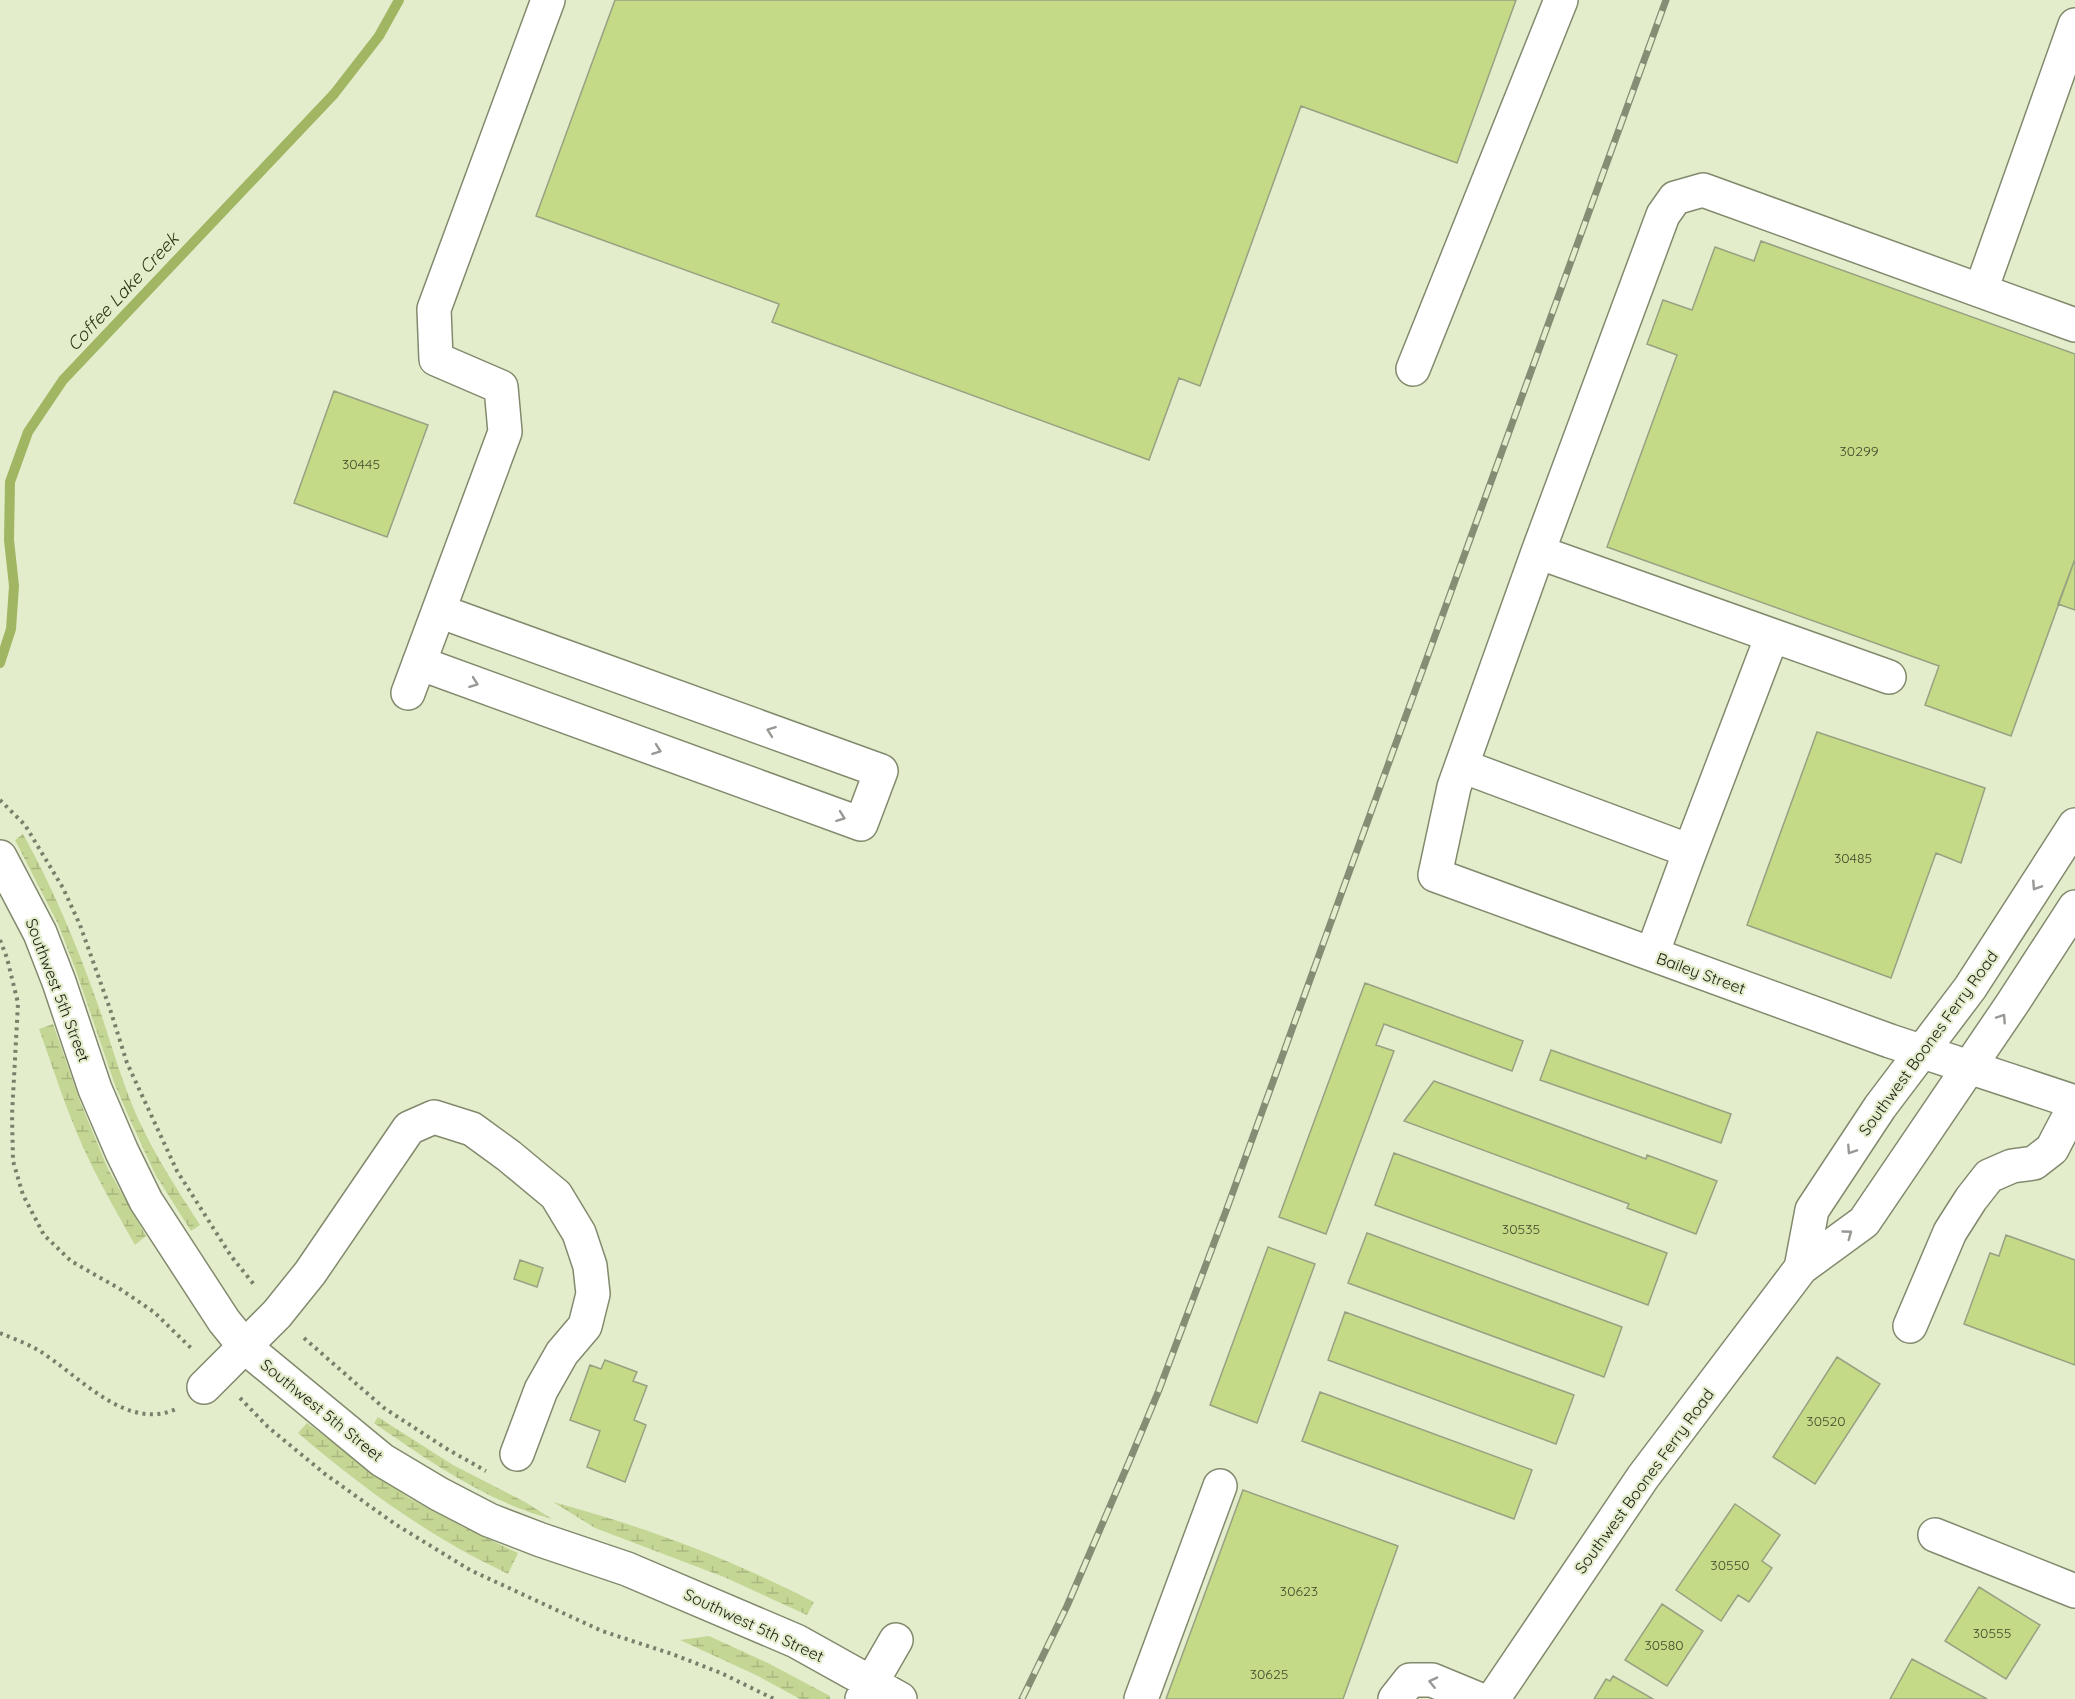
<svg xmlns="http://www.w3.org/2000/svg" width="2075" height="1699" font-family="Quicksand,sans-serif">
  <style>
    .wetland { fill: url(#wetland-marsh) }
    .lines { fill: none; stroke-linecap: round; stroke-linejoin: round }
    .stream { stroke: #a1b663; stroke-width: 10 }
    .building { fill: #c4da86; stroke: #98a182; stroke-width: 1.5 }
    .minor-casing { stroke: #828a6d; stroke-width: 36 }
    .path { stroke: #79806a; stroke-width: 4; stroke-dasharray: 3 4.5; stroke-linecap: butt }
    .minor { stroke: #fff; stroke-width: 33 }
    .rail-casing { stroke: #868d75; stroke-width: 7 }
    .rail { stroke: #e3edcc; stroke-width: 4.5; stroke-dasharray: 14; stroke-linecap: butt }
    .oneway { stroke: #989994 }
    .labels { text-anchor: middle; stroke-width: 4.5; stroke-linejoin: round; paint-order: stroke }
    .number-label { font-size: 14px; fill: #444c2e }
    .street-label { font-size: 16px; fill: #1a1d11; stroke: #e3edcc }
    .water-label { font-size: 18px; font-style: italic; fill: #2d3511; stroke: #e3edcc }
  </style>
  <defs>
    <pattern id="wetland-marsh" width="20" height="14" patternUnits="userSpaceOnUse" patternTransform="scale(1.5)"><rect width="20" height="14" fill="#c4d694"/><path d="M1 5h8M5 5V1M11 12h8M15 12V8" fill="none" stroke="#a8b77f"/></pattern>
  </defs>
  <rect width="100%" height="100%" fill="#e3edcc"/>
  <path class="wetland" d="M23 834C53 888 76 943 97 1002 110 1039 120 1077 136 1114 153 1153 177 1189 200 1225L191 1231 155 1174 132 1124 115 1085 75 968 58 924 15 840Z
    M53 1024 81 1104 108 1169 146 1236 135 1245C117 1213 98 1180 83 1147 66 1109 53 1068 39 1029Z
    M378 1417 453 1465 525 1502 552 1519C487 1502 429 1461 374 1423Z
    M307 1423 409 1498 463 1527 518 1553 508 1574C489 1564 469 1555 451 1544 396 1512 346 1474 298 1433Z
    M553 1502C643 1526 731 1559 814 1602L807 1615 724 1577 595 1528Z
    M709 1636 768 1663 830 1696V1699H800L756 1675 680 1640Z"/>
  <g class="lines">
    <path class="stream" d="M0 663 11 629 14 586 9 540 10 482 28 432 63 380 334 94 379 36 399 0"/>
  </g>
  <path class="building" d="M615 0H1516L1457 163 1301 106 1200 386 1179 378 1149 460 772 322 779 304 536 216Z
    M1761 241 2075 354V559L2011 736 1925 705 1939 666 1607 547 1677 355 1647 344 1663 300 1692 310 1715 247 1754 261Z
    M334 391 428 425 387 537 294 503Z
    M2075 559V610L2058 604Z
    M1817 732 1985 788 1961 863 1936 853 1891 978 1747 925Z
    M1365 983 1523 1041 1512 1071 1384 1024 1376 1045 1394 1051 1326 1234 1279 1217Z
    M1551 1050 1731 1114 1721 1143 1540 1080Z
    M1434 1081 1646 1159 1647 1155 1717 1181 1696 1234 1627 1208 1629 1204 1404 1121Z
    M1394 1153 1667 1253 1648 1305 1375 1205Z
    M1367 1233 1622 1327 1604 1377 1348 1283Z
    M2006 1235 2075 1260V1365L1964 1324 1990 1253 1999 1256Z
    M1268 1247 1315 1264 1257 1423 1210 1405Z
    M520 1260 543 1268 537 1287 514 1279Z
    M1345 1312 1574 1395 1556 1444 1328 1360Z
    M1837 1357 1880 1384 1815 1484 1773 1457Z
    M605 1360 637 1372 633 1381 647 1386 634 1420 646 1425 625 1482 587 1467 600 1431 570 1420 590 1365 601 1369Z
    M1320 1392 1532 1470 1514 1519 1302 1441Z
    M1243 1490 1398 1546 1343 1699H1166Z
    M1735 1504 1780 1535 1762 1561 1772 1568 1749 1602 1738 1595 1721 1621 1676 1590Z
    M1979 1587 2040 1625 2006 1679 1945 1641Z
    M1662 1604 1703 1631 1667 1686 1625 1660Z
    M1912 1659 1987 1699H1890Z
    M1613 1676 1653 1699H1594L1606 1679 1610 1681Z"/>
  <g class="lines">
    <g class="minor-casing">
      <path id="minor" d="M1981 290 2075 25
        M2075 325 1703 190 1675 198 1663 215 1538 552 1454 787 1435 875 1890 1041 2075 1102
        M1413 369 1561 0
        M1538 552 1889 677
        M419 663 861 824 881 771 439 611
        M408 693 505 432 501 387 436 359 434 309 548 0
        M1462 766 1690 851 1652 954
        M1690 851 1772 636
        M0 857 40 933 59 982 95 1089 122 1152 146 1201 224 1321 245 1347 382 1460 439 1494 489 1520 541 1540 627 1569 796 1641 900 1699
        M1801 1268 1812 1210 1880 1107 1970 988 2075 825
        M1910 1326 1950 1232 1971 1199 1989 1176 2012 1166 2034 1163 2052 1149 2075 1105
        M204 1387 277 1314 310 1273 409 1128 434 1117 472 1129 509 1156 556 1195 579 1233 590 1266 593 1294 585 1326 562 1353 541 1390 517 1454
        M1935 1535 2075 1591
        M862 1699 896 1640
        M1141 1699 1220 1486
        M1395 1699 1410 1680H1432L1478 1699
        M1493 1699 1643 1477 1801 1268 1864 1222 2012 1004 2075 907"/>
    </g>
    <path class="path" d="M0 800 25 825 63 888 80 925 110 1009 127 1063 177 1171 231 1256 256 1287
      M0 940 7 958 18 1003 12 1115 13 1161 23 1195 44 1235 71 1261 120 1289 154 1312 193 1350
      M0 1333C12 1338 26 1343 38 1350 78 1374 125 1432 176 1409
      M304 1338 384 1408 447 1449 486 1471
      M240 1398 268 1427 325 1474 395 1524 470 1570 602 1631 672 1654 721 1673 774 1699"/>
    <use href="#minor" class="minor"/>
    <g class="rail-casing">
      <path id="rail" d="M1022 1699 1067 1606 1129 1462 1159 1390 1226 1211 1666 0"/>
    </g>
    <use href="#rail" class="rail"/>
  </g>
  <defs><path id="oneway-chevron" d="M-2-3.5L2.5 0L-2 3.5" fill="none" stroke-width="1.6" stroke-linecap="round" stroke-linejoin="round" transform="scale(1.5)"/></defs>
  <g class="oneway">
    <use href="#oneway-chevron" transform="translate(474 683) rotate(20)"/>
    <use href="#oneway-chevron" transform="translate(771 731) rotate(-160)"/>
    <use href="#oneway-chevron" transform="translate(657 750) rotate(20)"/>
    <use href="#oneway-chevron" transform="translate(841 817) rotate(20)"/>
    <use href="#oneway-chevron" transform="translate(2036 886) rotate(123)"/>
    <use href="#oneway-chevron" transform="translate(2002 1018) rotate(-56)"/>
    <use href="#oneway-chevron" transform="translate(1851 1150) rotate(123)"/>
    <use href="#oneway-chevron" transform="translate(1848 1234) rotate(-36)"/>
    <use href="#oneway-chevron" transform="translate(1433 1682) rotate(-167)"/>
  </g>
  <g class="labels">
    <g class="number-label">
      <text x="1859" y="456">30299</text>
      <text x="361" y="469">30445</text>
      <text x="1853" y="863">30485</text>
      <text x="1521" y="1234">30535</text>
      <text x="1826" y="1426">30520</text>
      <text x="1730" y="1570">30550</text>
      <text x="1299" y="1596">30623</text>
      <text x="1992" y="1638">30555</text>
      <text x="1664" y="1650">30580</text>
      <text x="1269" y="1679">30625</text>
    </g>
    <g class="street-label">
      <text transform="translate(1701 973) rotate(20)" y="6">Bailey Street</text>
      <text transform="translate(58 990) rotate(69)" y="6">Southwest 5th Street</text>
      <text transform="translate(1928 1043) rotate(-54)" y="6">Southwest Boones Ferry Road</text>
      <text transform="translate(322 1410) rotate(39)" y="6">Southwest 5th Street</text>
      <text transform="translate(1644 1481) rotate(-54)" y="6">Southwest Boones Ferry Road</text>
      <text transform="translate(754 1625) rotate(25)" y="6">Southwest 5th Street</text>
    </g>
    <g class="water-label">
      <text transform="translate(123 292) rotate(-47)" y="6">Coffee Lake Creek</text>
    </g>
  </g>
</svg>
